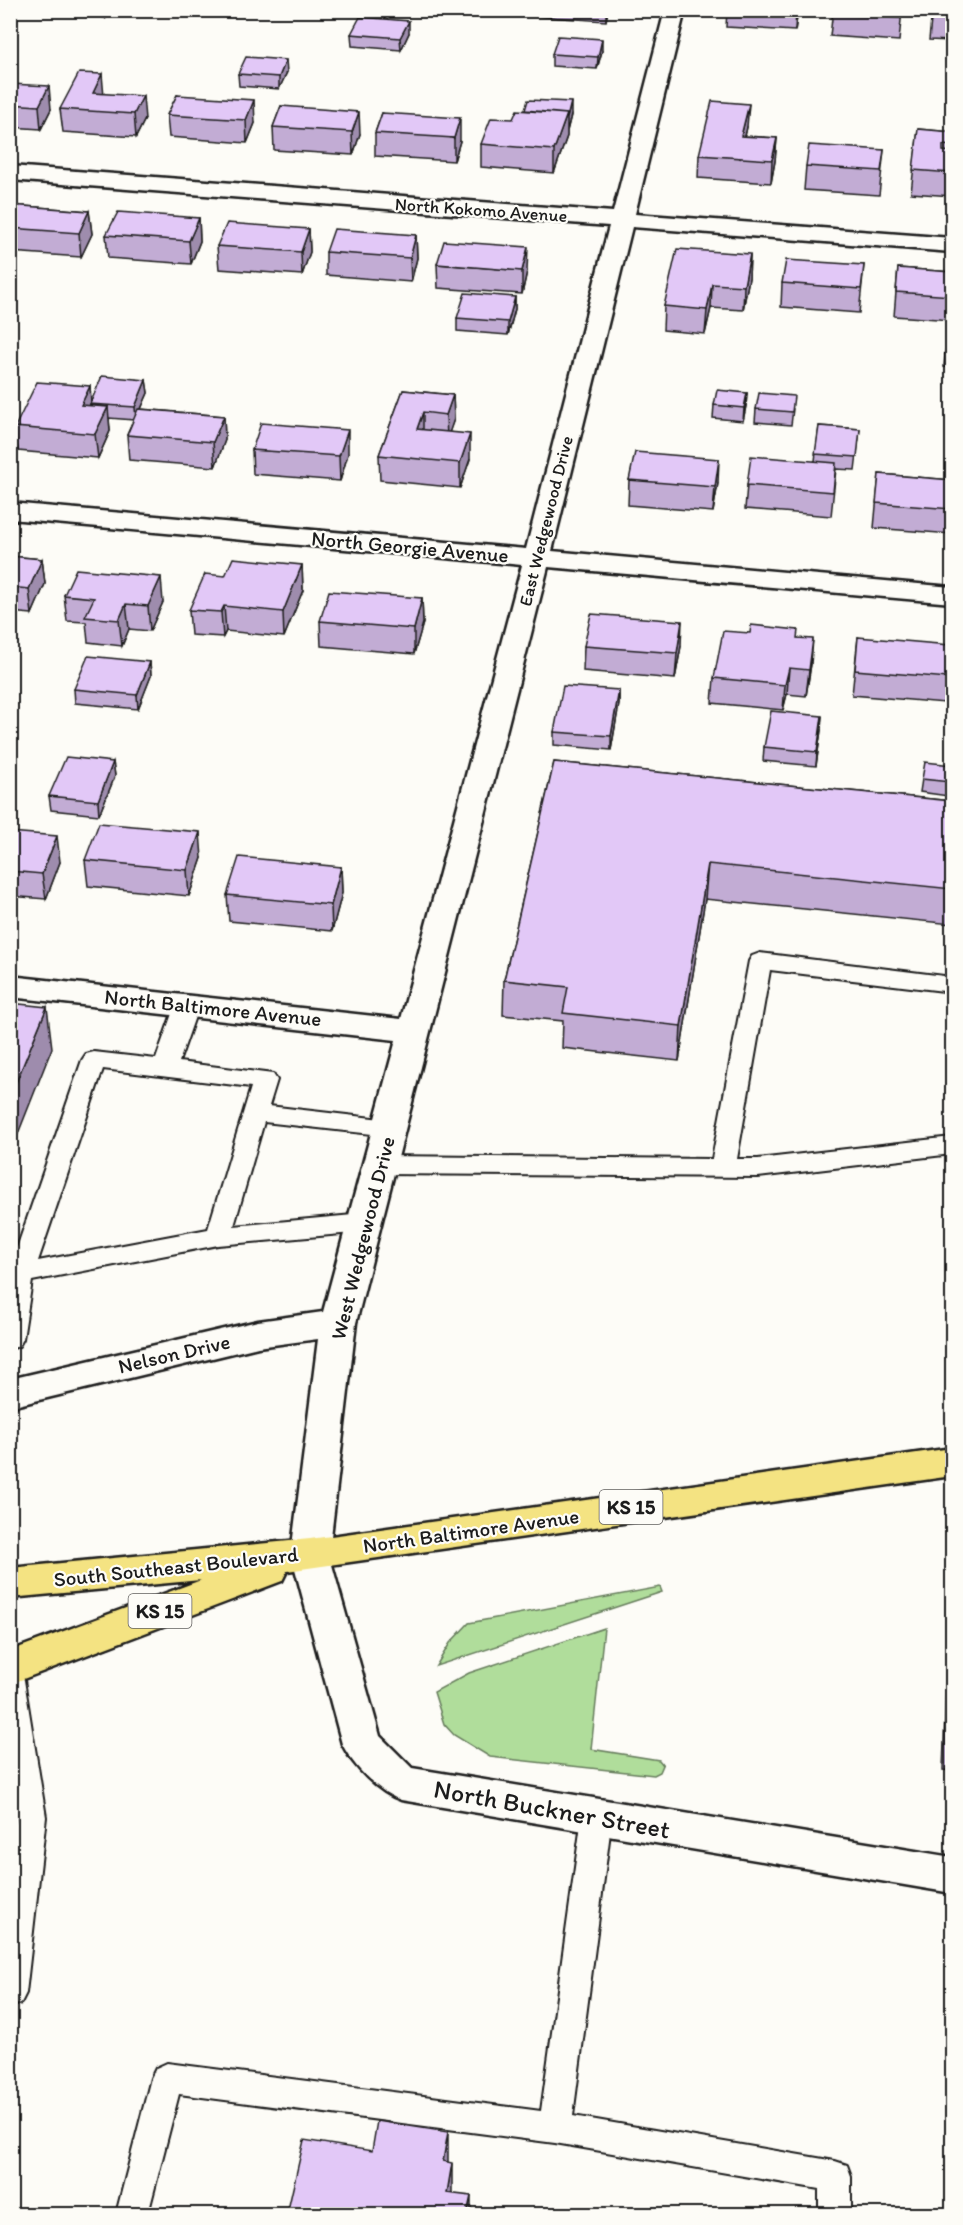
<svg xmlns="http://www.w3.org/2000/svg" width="963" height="2225" font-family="Itim,sans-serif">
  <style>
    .green { fill: #b0dd9b; stroke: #667c5c; stroke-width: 1.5 }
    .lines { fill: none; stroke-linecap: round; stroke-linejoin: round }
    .service-casing { stroke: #1c1c1c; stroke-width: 4 }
    .minor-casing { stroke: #1c1c1c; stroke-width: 5 }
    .primary-casing { stroke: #1c1c1c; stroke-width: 5 }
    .service { fill: #fdfcf7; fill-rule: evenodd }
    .minor { fill: #fdfcf7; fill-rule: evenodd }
    .primary { fill: #f4e382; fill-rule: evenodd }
    .wall { fill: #c2acd4; stroke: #1c1c1c; stroke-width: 1.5 }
    .shaded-wall { fill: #9e8cad; stroke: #1c1c1c; stroke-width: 1.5 }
    .building { fill: #e2c8f7; stroke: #1c1c1c; stroke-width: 1.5 }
    .labels { text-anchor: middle; stroke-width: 4.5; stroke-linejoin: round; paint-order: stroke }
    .far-street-label { font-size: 18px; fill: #1c1c1c; stroke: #fdfcf7 }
    .shield { fill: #fdfcf7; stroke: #605f5e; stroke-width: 1.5 }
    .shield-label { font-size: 20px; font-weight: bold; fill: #1c1c1c }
    .street-label { font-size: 21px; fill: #1c1c1c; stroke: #fdfcf7 }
    .near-street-label { font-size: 26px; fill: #1c1c1c; stroke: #fdfcf7 }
  </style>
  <rect width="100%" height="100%" fill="#fdfcf7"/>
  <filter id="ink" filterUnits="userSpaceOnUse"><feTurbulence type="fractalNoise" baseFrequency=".0167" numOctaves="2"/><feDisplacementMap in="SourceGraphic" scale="12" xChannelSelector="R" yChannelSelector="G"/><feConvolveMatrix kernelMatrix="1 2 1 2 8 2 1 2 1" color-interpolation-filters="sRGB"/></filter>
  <g filter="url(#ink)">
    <path class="green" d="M660 1587 662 1592 436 1666 450 1643 469 1623Z
      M604 1628 591 1749 659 1760 663 1765 660 1772 654 1775 490 1757 454 1735 444 1724 434 1692 469 1673Z"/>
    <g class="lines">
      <g class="service-casing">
        <path id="service" d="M760 953 952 977V992L770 970 737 1159H758L952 1137V1154L758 1177 379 1174 370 1171 367 1165 370 1159 379 1156 712 1159 749 961 752 956Z
          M187 997 195 1000 199 1005 179 1062 273 1074 277 1080 269 1106 390 1120 399 1122 402 1128 399 1134 390 1136 264 1122 234 1226 364 1214 373 1217 376 1223 373 1229 364 1232 218 1245 32 1281 23 1339 19 1346 10 1349V1268L82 1060 86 1054 94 1052 156 1059 175 1005 179 1000ZM103 1069 251 1087 208 1229 38 1261Z
          M10 1668 20 1672 24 1680 46 1817 26 1993 21 2003 10 2007V1863L16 1817 10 1779Z
          M597 1804 608 1808 612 1817 573 2116 835 2161 847 2165 851 2176V2214H819V2189L555 2143 179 2094 148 2214H116L151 2078 156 2068 167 2063 541 2111 582 1817 586 1808Z"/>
      </g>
      <g class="minor-casing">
        <path id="minor" d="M665 10H685L635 214 952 238V252L632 227 552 551 952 587V603L548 567 356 1323 329 1554 380 1736 412 1768 952 1857V1893L401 1800C378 1792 353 1766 342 1744L291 1554 318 1339 258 1347 10 1407V1379L258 1321 323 1312 396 1040 10 997V976L401 1019 522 565 10 519V503L526 549 609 226 10 180V166L613 212Z"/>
      </g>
      <g class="primary-casing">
        <path id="primary" d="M952 1448V1476L287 1571 282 1581 10 1684V1651L201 1580 10 1598V1568L310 1539Z"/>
      </g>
      <use href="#service" class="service"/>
      <use href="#minor" class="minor"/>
      <use href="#primary" class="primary"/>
    </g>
    <path class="wall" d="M79 10H112L106 18 80 14Z
      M474 10H505L504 13Z
      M532 10H608L606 21 532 16Z
      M727 10H798L795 31 726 27Z
      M833 10H902L899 41 830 36Z
      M932 10H952V41L929 40Z
      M409 33 401 50 352 46 351 34Z
      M602 51 597 69 552 66V54Z
      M287 72 279 89 239 86 238 74Z
      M10 84 51 109 41 129 10 127Z
      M104 94 145 119 136 137 63 132 60 109Z
      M177 95 255 123 247 143 169 137 167 115Z
      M281 106 360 134 353 155 274 150 273 127Z
      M382 113 460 141 454 161 375 156V133Z
      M571 115 567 131V136L554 173 481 167V144L513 119Z
      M747 127 745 136 777 138 775 161 771 183 698 178 699 155Z
      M918 129 952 132V196L911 193Z
      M884 150 879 195 804 190 806 166Z
      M10 205 89 211 92 234 81 257 10 252Z
      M199 218 200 241 191 264 108 258 106 235Z
      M309 229 310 252 302 275 219 269 217 246Z
      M416 235 417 258 411 282 326 275V252Z
      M750 255 749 278 743 310 711 308 705 334 663 330 664 306Z
      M437 264 527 271 522 294 438 288Z
      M864 265 859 313 781 307 782 283Z
      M898 268 952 272V320L894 316Z
      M515 297V309L508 335 457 331V318Z
      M952 334V368L944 367 945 354Z
      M146 380 148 393 141 409 224 416 225 440 215 467 129 460 127 435 134 420 109 418 110 431 98 458 18 451 15 427 90 386 91 401Z
      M403 390 453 395 454 419 449 432 470 459 460 488 380 480 379 455Z
      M747 393 746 406 743 421 713 418 714 405Z
      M756 409H793L791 425 755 422Z
      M819 426 860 429 855 470 836 469 831 516 745 509 747 485 815 461Z
      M252 450 348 454 340 481 253 474Z
      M879 474 952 480V534L874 528Z
      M629 480 718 483 713 512 628 505Z
      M10 556 42 559 45 584 32 614 10 612Z
      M302 565 303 590 284 637 226 631 223 637 191 635 189 610 225 576Z
      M64 595 163 602 150 631 129 629 122 646 88 642 86 622 67 621Z
      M422 598 423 623 414 654 321 646 320 621Z
      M858 637 948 678 945 703 852 695Z
      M798 638 811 664 806 696 787 694 783 710 712 703 714 678Z
      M584 646H681L675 679 583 671Z
      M150 662 151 676 138 709 75 703 74 689Z
      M619 690V704L611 750 554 745V732Z
      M821 730 816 766 763 761 764 747Z
      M113 762 115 776 99 815 51 810 49 796Z
      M554 762 952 801V924L705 899 679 1061 562 1048 563 1021 503 1015 504 980Z
      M952 765 948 796 920 792 922 779Z
      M10 832 60 862 46 899 10 896Z
      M202 858 189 896 88 886 85 860Z
      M341 867 342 893 332 931 229 921 227 895Z
      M952 1629V1771L943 1770 947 1659Z"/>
    <path class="shaded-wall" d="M106 10H112L106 18Z
      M606 10H608L606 21Z
      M796 10H798L795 31Z
      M409 21V33L401 50 400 38Z
      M602 39V51L597 69 598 57Z
      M286 60 287 72 279 89V77Z
      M102 74 104 97 93 93Z
      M49 86 51 109 41 129 39 106Z
      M143 96 145 119 136 137 134 114Z
      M254 100 255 123 247 143 246 120Z
      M571 102V115L567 131V118Z
      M749 104 747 127 740 159 741 136Z
      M359 112 360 134 353 155 352 132Z
      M567 114V136L554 173V150Z
      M460 118V141L454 161V138Z
      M777 138 775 161 771 183 772 160Z
      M89 211 92 234 81 257 79 233Z
      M199 218 200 241 191 264 189 241Z
      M309 229 310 252 302 275 301 252Z
      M416 235 417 258 411 282 410 258Z
      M528 247 527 271 522 294V271Z
      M750 254 749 278 743 310 744 286Z
      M712 284 711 308 705 334 707 310Z
      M515 297V309L508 335V322Z
      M146 380 148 393 136 420 135 407Z
      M90 386 91 404H90L91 413 81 405Z
      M747 393 746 406 743 421 744 408Z
      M453 395 454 419 447 439 446 415Z
      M108 407 110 431 98 458 95 434Z
      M423 412V437L417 429Z
      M224 416 225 440 215 467 213 442Z
      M348 430V454L340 481 339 456Z
      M470 434V459L460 488V463Z
      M719 459 718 483 713 512 715 487Z
      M42 559 45 584 32 614 29 589Z
      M302 565 303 590 284 637 283 612Z
      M161 577 163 602 150 631 148 606Z
      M422 598 423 623 414 654V629Z
      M126 604 129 629 122 646 119 620Z
      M224 606 226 631 223 637 221 612Z
      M682 621 681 646 675 679 677 653Z
      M813 639 811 664 806 696 809 670Z
      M150 662 151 676 138 709 137 695Z
      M789 668 787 694 783 710 785 685Z
      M619 690V704L611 750V736Z
      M822 716 821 730 816 766 817 752Z
      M113 762 115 776 99 815 98 801Z
      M200 832 202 858 189 896 187 870Z
      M57 836 60 862 46 899 42 874Z
      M708 864 705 899 679 1061 681 1026Z
      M341 867 342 893 332 931 331 905Z
      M47 1007 52 1048 10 1154V1097Z
      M448 2132V2169L443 2161Z
      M452 2163V2200L447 2193Z
      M471 2196V2214H467Z"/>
    <path class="building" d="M833 10H902L901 18 832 14Z
      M932 10H952V19L931 18Z
      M360 17 409 21 400 38 351 34Z
      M558 36 602 39 598 57 552 54Z
      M246 57 286 60 279 77 238 74Z
      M79 73 102 74 93 93 143 96 134 114 60 109Z
      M10 84 49 86 39 106 10 104Z
      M177 95 254 100 246 120 167 115Z
      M528 100 571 102 567 118V114L525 110Z
      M712 101 749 104 741 136 777 138 772 160 699 155Z
      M281 106 359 112 352 132 273 127Z
      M517 110 567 114 554 150 481 144 491 118 513 119Z
      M382 113 460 118 454 138 375 133Z
      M918 129 952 132V146L943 145V151L952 152V173L913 170Z
      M809 145 884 150 881 171 806 166Z
      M10 205 89 211 79 233 10 228Z
      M118 212 199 218 189 241 106 235Z
      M227 223 309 229 301 252 217 246Z
      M334 229 416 235 410 258 326 252Z
      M444 241 528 247 522 271 437 264Z
      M677 249 750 254 744 286 712 284 707 310 664 306Z
      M786 260 864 265 861 289 782 283Z
      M898 268 952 272V296L896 292Z
      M465 293 515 297 508 322 457 318Z
      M948 333 952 334V355L945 354Z
      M102 376 146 380 135 407 90 404Z
      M37 382 90 386 81 405 108 407 95 434 15 427Z
      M403 390 453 395 446 415 423 412 417 429 470 434 460 463 379 455Z
      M717 390 747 393 744 408 714 405Z
      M759 393 794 396 792 412 756 409Z
      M138 409 224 416 213 442 127 435Z
      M261 423 348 430 339 456 252 450Z
      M819 426 860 429 857 457 815 454Z
      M635 452 719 459 715 487 629 480Z
      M751 456 836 463 833 492 747 485Z
      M879 474 952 480V509L876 503Z
      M10 556 42 559 29 589 10 587Z
      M233 558 302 565 283 612 224 606 221 612 189 610 205 574 225 576Z
      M76 569 161 577 148 606 126 604 119 620 85 617 94 598 64 595Z
      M329 591 422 598 414 629 320 621Z
      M591 614 682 621 677 653 584 646Z
      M751 625 798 630 797 638 813 639 809 670 789 668 785 685 714 678 723 631 750 633Z
      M858 637 950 645 948 678 855 670Z
      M88 656 150 662 137 695 74 689Z
      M563 686 619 690 611 736 554 732Z
      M771 711 822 716 817 752 764 747Z
      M66 757 113 762 98 801 49 796Z
      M554 762 952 801V889L708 864 681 1026 563 1013 568 987 504 980Z
      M925 762 952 765 950 782 922 779Z
      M99 823 200 832 187 870 85 860Z
      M10 832 57 836 42 874 10 871Z
      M239 857 341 867 331 905 227 895Z
      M10 1003 47 1007 10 1097Z
      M952 1646V1736L949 1735Z
      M377 2121 448 2132 443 2161 452 2163 447 2193 471 2196 467 2214H287L304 2140 372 2151Z"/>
  </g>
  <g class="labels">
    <g class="far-street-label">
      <text transform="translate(481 210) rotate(4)" y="6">North Kokomo Avenue</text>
      <text transform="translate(546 521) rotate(-76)" y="6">East Wedgewood Drive</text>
    </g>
    <g class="shield">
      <rect x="599.5" y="1490" width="63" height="34" rx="4.5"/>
      <rect x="128.5" y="1594" width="63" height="34" rx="4.5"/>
    </g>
    <g class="shield-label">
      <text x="631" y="1514">KS 15</text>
      <text x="160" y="1618">KS 15</text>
    </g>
    <g class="street-label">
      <text transform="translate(410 547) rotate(5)" y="7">North Georgie Avenue</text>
      <text transform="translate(213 1008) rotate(6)" y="7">North Baltimore Avenue</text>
      <text transform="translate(363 1238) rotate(-76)" y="7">West Wedgewood Drive</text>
      <text transform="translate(174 1354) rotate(-13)" y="7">Nelson Drive</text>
      <text transform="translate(471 1531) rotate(-8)" y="7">North Baltimore Avenue</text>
      <text transform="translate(176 1567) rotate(-6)" y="7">South Southeast Boulevard</text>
    </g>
    <g class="near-street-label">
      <text transform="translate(552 1809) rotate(10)" y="9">North Buckner Street</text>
    </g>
  </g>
  <rect width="963" height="2225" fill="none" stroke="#fdfcf7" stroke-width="36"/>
  <rect x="18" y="18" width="927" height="2189" fill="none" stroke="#1c1c1c" stroke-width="2" filter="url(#ink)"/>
</svg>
